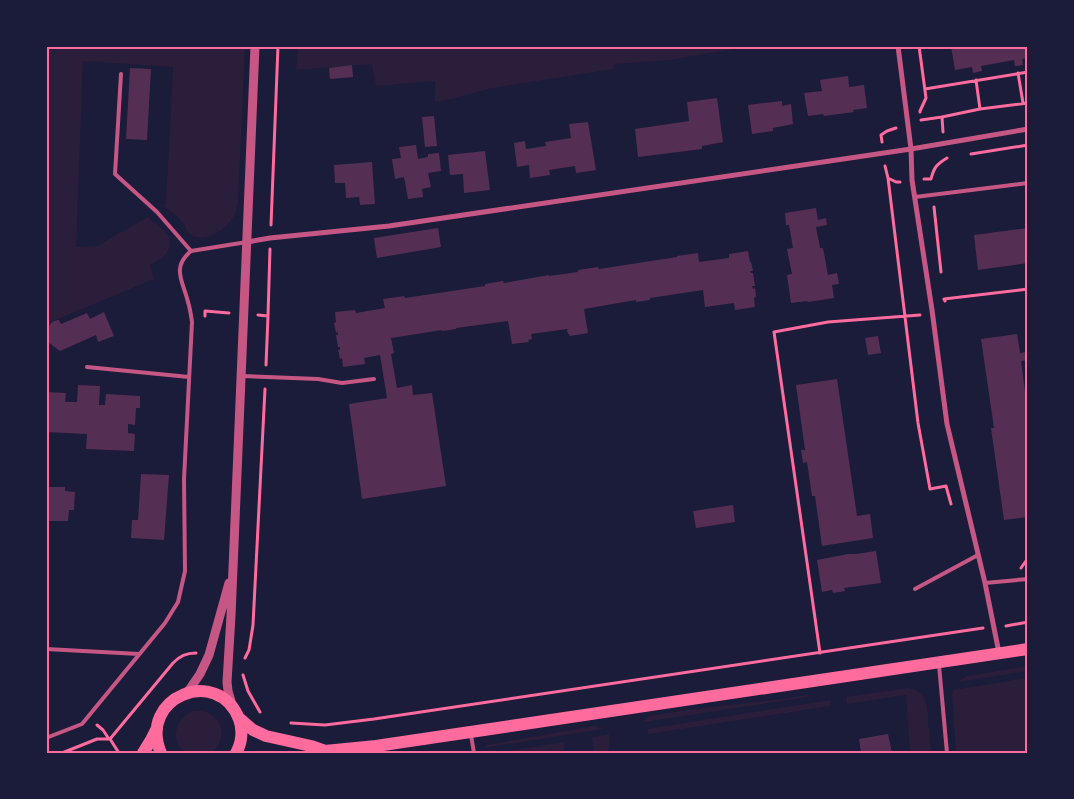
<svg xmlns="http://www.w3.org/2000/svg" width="1074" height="799" font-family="Inter,sans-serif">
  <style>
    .green { fill: #2a1e3b }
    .building { fill: #542f53 }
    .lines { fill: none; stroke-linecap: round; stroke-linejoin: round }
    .path { stroke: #ff6b9d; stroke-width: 3 }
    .service { stroke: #c65784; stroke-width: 4 }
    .minor { stroke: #c65784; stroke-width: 5 }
    .tertiary { stroke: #c65784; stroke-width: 9 }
    .primary { stroke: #ff6b9d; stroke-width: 12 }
    .neatline { fill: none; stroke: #ff6b9d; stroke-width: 2 }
  </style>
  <rect width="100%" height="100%" fill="#1b1b3a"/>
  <path class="green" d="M46 46H245L238 203C237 206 236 211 235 214 227 229 202 248 187 231 185 229 186 227 184 224 179 217 170 211 164 206L166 203 173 67 83 61 76 247 97 246 148 217C153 222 166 231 169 237 174 251 161 260 150 265L154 279 46 324Z
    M298 46H752L669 60 614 64 613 69 492 88 455 98 435 102V81L376 86 372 64 296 70Z
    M1028 666V671L957 682 967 676Z
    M1028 678V753H956L952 695 953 690Z
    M908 688C919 689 924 696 927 706L931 753H910L906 695 847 704 846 697Z
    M808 695V697L644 722 645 720 650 716 687 710 790 698 793 697Z
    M830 700 831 706 648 734 647 729Z
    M193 711C220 708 232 736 211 753 205 753 191 754 186 753 185 752 181 748 180 747 170 733 179 717 193 711Z
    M593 726H596L603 729 484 748 487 745Z
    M609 734 610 745 608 753H594L592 737Z
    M564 742 565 750 548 753H497Z"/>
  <path class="building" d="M951 46H1028V58L1022 59 1023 65 1015 66 1014 60 981 66 982 71 973 73 972 67 955 70Z
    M352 65 353 77 330 79 329 68Z
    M130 68 151 69 147 140 126 139Z
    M848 76 849 87 864 85 867 108 853 110 854 112 824 116 823 114 808 116 804 93 822 91 820 80Z
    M717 98 723 142 702 146V149L638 157 635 129 689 121 687 102Z
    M782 101V106L791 104 793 124 773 128V131L752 134 748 105Z
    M434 116 437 146 425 147 422 117Z
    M588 122 596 170 576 173 575 166 549 170 550 175 530 178 529 165 517 167 514 143 525 141 526 149 546 146 545 142 571 138 569 124Z
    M416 145 418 159 428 157V154L439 153 441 171 428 173 431 187 422 189 423 197 408 199 404 177 395 179 392 159 401 158 399 147Z
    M485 151 490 190 464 193 463 174 450 175 448 155Z
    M372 162 375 204 360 205 359 197 346 198 345 183H335L334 165Z
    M816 208 818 220 826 218 827 225 816 227 820 248H823L828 275 837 273 839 284 832 285 834 298 808 302 807 301 791 303 787 275 792 274 787 249 793 248 789 225H786L785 213Z
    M438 228 441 247 377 258 374 238Z
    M1028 228V263L978 270 974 235Z
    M748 251 750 262H751L753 271H750L751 273H753L755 286H752L753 289 755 288 756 297 754 298 755 307 735 310 734 303 705 307 703 290 650 298V300L636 302V300L584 309 588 333 570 336 569 334H568L567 329 531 334 532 339 528 340 529 342 512 344 508 321 456 328V329L442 331V330L391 338 394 353 391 354 397 388 412 385 413 395 432 393 446 486 362 499 349 404 387 398 380 355 364 358 365 364 343 367 342 358 340 359 338 350H340V347H338L336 335H338V332L336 333 334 323 336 322 335 312 355 310 356 313 385 308 383 299 404 296 405 298 485 286V284L503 281 504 283 549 275V276L578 272V270L598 267 599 269 677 257V256L698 253 699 262 729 258V254Z
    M104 312 114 336 98 342 96 335 60 351 49 343 46 335V330L51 323 54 321 59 320 61 324 87 313 90 319Z
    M1017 334 1020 353 1026 352 1028 360 1021 361 1026 399H1028V428H1026L1028 441V517L1004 520 991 428H994L981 339Z
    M878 336 881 353 868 355 865 338Z
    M837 379 857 516 870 514 873 538 822 546 815 496H812L807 462 803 463 801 450H805L796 385Z
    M78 385 100 386 99 405H105L106 394 140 396V408H136L135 425 128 424V433L135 434 134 451 86 449 87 434 46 432V392L66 393 65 402H77Z
    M141 474 169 475 164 540 131 538 132 520H138Z
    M46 487H65V491L75 492 74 510H69L68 521H46Z
    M733 505 735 522 696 528 693 511Z
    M876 551 881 583 844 588 845 591 833 593 832 590 822 592 817 560 848 554H856Z
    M888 734 892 753H861L859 739Z"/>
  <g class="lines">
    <path class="path" d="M919 46 926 98 920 111V112
      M1018 73 1023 103
      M976 80 980 109
      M925 89 1028 72
      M921 120 942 117
      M943 132 942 117 980 109 1028 103
      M882 142 881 135 887 131 896 128
      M971 154 1028 145
      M885 166 888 178 896 182H900
      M888 178 918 423 930 489 946 486 951 504
      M924 179H931C934 167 937 164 947 158
      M934 207 941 272
      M271 225 278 46
      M945 301 944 299 1028 289
      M258 315 268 316 270 249
      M205 316V311L229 313
      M266 365 268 316
      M1021 568 1028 558
      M1006 626 1028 622
      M820 653 774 332 828 322 920 315
      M245 658 249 650 253 625 265 389
      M243 675 248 691 260 712
      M291 723 325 725 374 719 983 628
      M97 725 103 730 109 739
      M62 753 97 739H110
      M119 753 110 739 173 663C180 656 186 653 196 653"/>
    <path class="service" d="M121 74 115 174 157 212 191 251
      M915 197 1028 183
      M87 367 189 377
      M242 376 318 379 342 383 374 379
      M985 583 1028 579
      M915 589 978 555
      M46 649 139 654
      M939 665 947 753
      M471 735 474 753
      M46 738 82 724 165 623 178 602 185 571 184 479 192 322C191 315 190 308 188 302 183 281 171 268 191 251L247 242"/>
    <path class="minor" d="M898 46 911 149 912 180 932 310 947 424 985 583 999 653
      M247 242 270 238 389 226 911 149 1028 129"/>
    <path class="tertiary" d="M187 693 200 674 209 655 229 583
      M233 708 228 691 227 682 231 616 255 46"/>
    <path class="primary" d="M238 717 253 730 266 736 311 746 325 751
      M143 753 151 740 156 730
      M161 753C137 697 218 665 239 719 243 730 242 743 236 753
      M319 753 325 751 376 746 1028 649"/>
  </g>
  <rect width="1074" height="799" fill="none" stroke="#1b1b3a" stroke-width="95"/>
  <rect x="48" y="48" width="978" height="704" class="neatline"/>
</svg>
